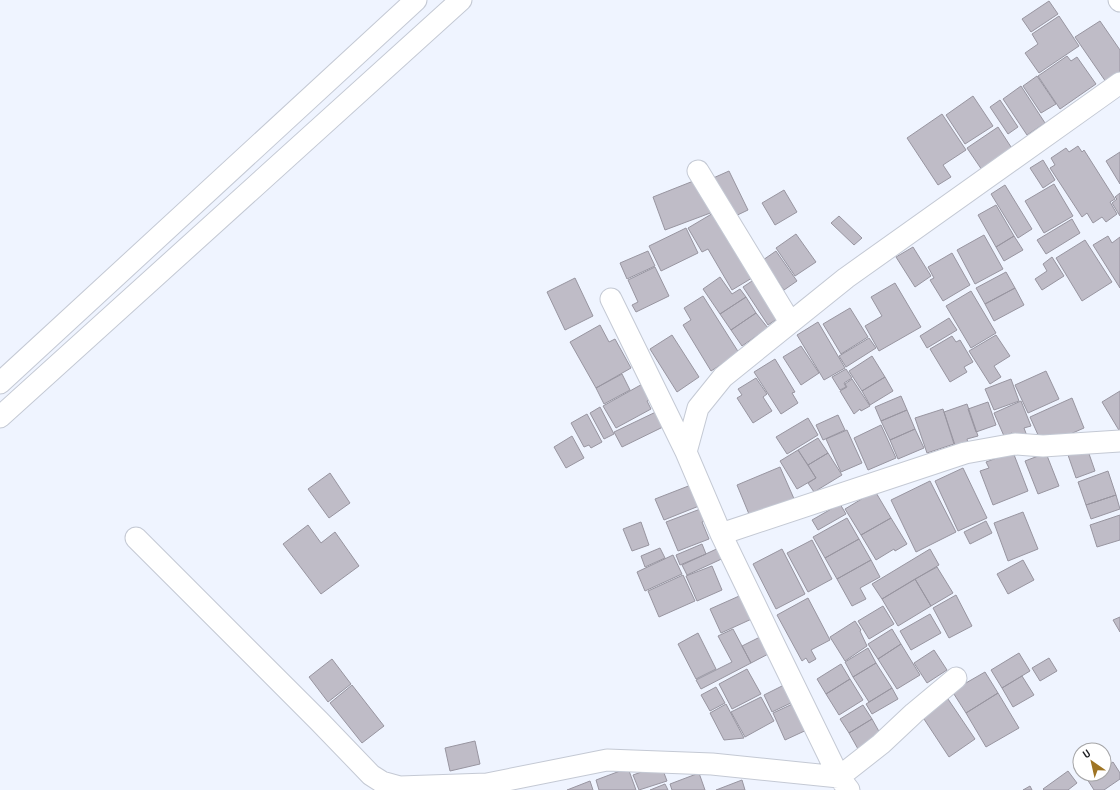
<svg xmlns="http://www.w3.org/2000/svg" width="1120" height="790" font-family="'Archivo Narrow',sans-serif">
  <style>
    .building { fill: #bfbcc7; stroke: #9895a0 }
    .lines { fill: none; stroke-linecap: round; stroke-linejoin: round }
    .street-casing { stroke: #c4c9d4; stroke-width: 23 }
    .street { stroke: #fff; stroke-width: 21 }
  </style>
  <rect width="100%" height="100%" fill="#eff4ff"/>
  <path class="building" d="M1049 1 1058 14 1031 32 1022 19Z
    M1059 16 1079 46 1039 73 1025 53 1038 44 1032 34Z
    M1100 21 1120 50V72L1106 82 1075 37Z
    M1067 56 1071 61 1077 57 1096 84 1060 109 1038 76Z
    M1037 76 1056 104 1041 113 1023 86Z
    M1021 86 1045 123 1027 135 1003 99Z
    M973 96 993 126 965 144 946 115Z
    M1000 100 1018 127 1008 134 990 107Z
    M942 114 966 150 943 165 951 177 938 185 907 138Z
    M998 127 1013 150 982 170 967 148Z
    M1078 146 1082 152 1084 150 1115 199 1110 202 1117 214 1106 222 1102 217 1093 223 1087 213 1082 217 1050 168 1055 165 1051 158 1066 148 1069 152Z
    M1120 152V184L1106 161Z
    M1043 160 1055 180 1043 188 1030 168Z
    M729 171 748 210 729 219 711 179Z
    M701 178 713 212 665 230 653 197Z
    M1054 184 1073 216 1044 233 1025 201Z
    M1005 185 1032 229 1018 238 991 194Z
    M784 190 797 212 775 225 762 203Z
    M1120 193V216L1112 203 1117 199 1115 197Z
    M996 205 1014 236 996 247 978 215Z
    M715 212 757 275 732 290 708 249 702 252 688 228Z
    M839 216 862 238 854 245 831 223Z
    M1072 219 1080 233 1046 254 1037 240Z
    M686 228 698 253 661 271 649 246Z
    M796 234 816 262 795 276 776 248Z
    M984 235 1003 269 975 284 957 250Z
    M1014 236 1023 250 1004 261 996 247Z
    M1108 236 1112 243 1120 237V288L1093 245Z
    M1085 240 1112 282 1082 301 1056 258Z
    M913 247 931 276 915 287 896 257Z
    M648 251 655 266 627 279 620 263Z
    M776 251 797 281 784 290 763 260Z
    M952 253 970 285 943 301 930 280 934 278 928 267Z
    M1052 257 1064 276 1042 290 1035 279 1047 271 1043 264Z
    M655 267 669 296 636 312 632 305 638 302 628 280Z
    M1006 272 1015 288 985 304 976 288Z
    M720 277 732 294 740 289 746 297 720 314 703 289Z
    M758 277 783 315 768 325 743 287Z
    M575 278 593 316 565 330 547 292Z
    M895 283 921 327 879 351 865 326 882 316 871 297Z
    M1015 288 1024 305 994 321 985 304Z
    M971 291 996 333 971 348 946 306Z
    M703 296 739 353 711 371 683 325 691 320 684 308Z
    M746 297 756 313 731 330 720 314Z
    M850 308 868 337 841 354 823 324Z
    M756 313 768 328 742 346 731 330Z
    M949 318 957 330 927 348 920 336Z
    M818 322 845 368 824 380 797 335Z
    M600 325 609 342 615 339 631 368 596 388 570 342Z
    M672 335 699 377 677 392 650 349Z
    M996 335 1010 356 994 366 1001 377 990 384 969 351Z
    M952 336 956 342 960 340 973 362 964 367 967 372 950 382 930 349Z
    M869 338 876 348 846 367 839 356Z
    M801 346 819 373 801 385 783 357Z
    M872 356 885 377 862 391 849 371Z
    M775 359 795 392 792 393 798 403 781 414 754 372Z
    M846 369 852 378 844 383 846 387 840 390 832 377Z
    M1046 371 1059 399 1028 413 1015 385Z
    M622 374 630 390 604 404 596 388Z
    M885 377 893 391 870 405 862 391Z
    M756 378 767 394 763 397 772 411 753 423 737 398 742 395 738 389Z
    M852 379 870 406 861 411 860 409 854 414 840 391 847 387 845 384Z
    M1011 379 1019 401 994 410 985 389Z
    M646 382 654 397 647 401 651 409 616 428 603 406Z
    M1120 391V432L1102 402Z
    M901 396 907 410 881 421 875 407Z
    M1072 398 1084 428 1043 446 1030 417Z
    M1021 401 1031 426 1024 428 1027 436 1015 441 1012 433 1004 436 994 413Z
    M988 402 996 425 976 432 968 409Z
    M967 404 978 436 967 439 969 447 957 451 944 412Z
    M600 407 614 434 604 439 590 413Z
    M943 409 954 444 927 453 915 418Z
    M660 410 667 425 622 447 614 432Z
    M907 410 915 429 890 440 881 421Z
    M587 414 602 442 591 448 589 445 584 447 571 423Z
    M838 415 845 430 823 440 816 425Z
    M808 418 818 435 787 454 776 437Z
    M881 425 896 458 868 470 854 438Z
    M915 429 924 448 898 459 890 440Z
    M847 430 862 463 841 472 826 439Z
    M572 436 584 458 566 468 554 447Z
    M818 438 828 453 808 465 798 450Z
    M1087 448 1095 471 1076 478 1068 455Z
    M798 450 816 478 797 489 780 461Z
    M1013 452 1028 491 993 505 980 471 989 468 986 462Z
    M828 453 842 475 814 492 808 483 816 478 808 465Z
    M1046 453 1059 486 1038 494 1025 461Z
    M780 467 795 501 751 519 737 485Z
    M963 468 987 518 958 531 935 481Z
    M1108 471 1116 495 1086 505 1078 482Z
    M330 473 350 503 329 518 308 489Z
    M930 481 956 532 916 552 891 500Z
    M691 485 699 506 664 520 655 499Z
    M875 491 891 518 861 535 845 509Z
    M1116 495 1120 509 1091 519 1086 505Z
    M840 504 846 514 818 530 812 520Z
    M703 508 708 520 702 522 709 539 678 551 666 522Z
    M1023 512 1038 549 1008 561 994 523Z
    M1120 515V540L1097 547 1090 525Z
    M847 518 859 539 825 558 813 537Z
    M891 518 907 544 895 551 894 549 876 560 861 535Z
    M986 521 992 533 970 544 964 532Z
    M641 522 649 545 632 551 623 529Z
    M308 525 321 543 335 532 359 566 321 594 283 544Z
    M859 539 871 560 837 579 825 558Z
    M812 540 832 579 808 592 787 553Z
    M702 544 706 554 680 565 676 555Z
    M723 546 728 556 687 575 682 565Z
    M660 548 665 558 645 567 641 556Z
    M782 549 805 594 776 609 753 564Z
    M930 549 939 565 882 599 872 584Z
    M673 555 682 574 645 591 637 572Z
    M871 560 880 577 860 588 866 599 852 606 837 579Z
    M1023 560 1034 580 1008 594 997 574Z
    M712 566 722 590 697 601 686 576Z
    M937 567 953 593 931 606 915 579Z
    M683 575 695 601 659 617 648 591Z
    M915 579 931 606 898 626 882 599Z
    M746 593 756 617 721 633 710 609Z
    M956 595 972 626 949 638 933 608Z
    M808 598 830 640 811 650 816 659 809 663 806 658 802 661 777 615Z
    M883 606 894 624 869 639 858 621Z
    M930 614 941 633 911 650 900 631Z
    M1120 617V632L1113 620Z
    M855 621 861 630 860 631 867 646 845 661 830 637Z
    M733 629 751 663 701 689 696 680 732 662 718 636Z
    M892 629 901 644 878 659 868 644Z
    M698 633 716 669 696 679 678 644Z
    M766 634 774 651 751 663 742 646Z
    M901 644 920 675 897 689 878 659Z
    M868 648 876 663 853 677 845 662Z
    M934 650 947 670 927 683 914 663Z
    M1019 653 1030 671 1002 688 991 670Z
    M1049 658 1057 671 1040 681 1032 668Z
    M332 659 351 684 328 702 309 677Z
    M876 663 892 688 869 702 853 677Z
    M841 664 850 679 826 694 817 679Z
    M747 669 761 694 732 709 719 684Z
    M985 672 998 693 966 713 952 691Z
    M1022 676 1034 695 1013 707 1002 688Z
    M850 679 863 700 839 715 826 694Z
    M788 683 797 700 772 712 764 695Z
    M352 685 384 726 362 743 330 703Z
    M716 687 725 703 710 711 701 695Z
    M892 688 898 699 872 714 866 704Z
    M998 693 1019 728 986 747 966 713Z
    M761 697 774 721 745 737 731 712Z
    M948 699 975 739 949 757 922 716Z
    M799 701 811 728 785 740 773 713Z
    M726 704 744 738 724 740 710 713Z
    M863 705 872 719 849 733 840 719Z
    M872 719 881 735 858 749 849 733Z
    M475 741 480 764 450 771 445 748Z
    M1113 762 1120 773V779L1104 790H1094L1087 779 1095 774H1104V768Z
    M661 765 667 781 639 790 633 775Z
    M628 768 636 790H599L596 780Z
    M1068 771 1077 783 1068 790H1044L1043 789Z
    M699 773 705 790H672L670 784Z
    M742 780 745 790H716Z
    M590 781 593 790H567Z
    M665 784 668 790H650Z
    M1030 786 1032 790H1023Z"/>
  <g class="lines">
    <g class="street-casing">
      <path id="street" d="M1119 0 1120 1
        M698 171 790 322
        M611 299 686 452
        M0 383 416 0
        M0 417 461 0
        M721 534 965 453 1015 444 1043 446 1120 441
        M136 538 319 721 371 775 382 782 400 787 487 784 607 760 712 764 839 777 881 744 914 713 956 678
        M849 790 839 777 775 646 721 534 686 452 698 408 723 377 846 278 1120 83"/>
    </g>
    <use href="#street" class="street"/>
  </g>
  <g transform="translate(1092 762) rotate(326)"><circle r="19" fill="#ffffff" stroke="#a5a5a7"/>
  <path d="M0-3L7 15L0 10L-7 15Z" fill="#9f7524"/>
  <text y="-6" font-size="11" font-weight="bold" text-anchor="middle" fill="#1d1e22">U</text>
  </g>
</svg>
